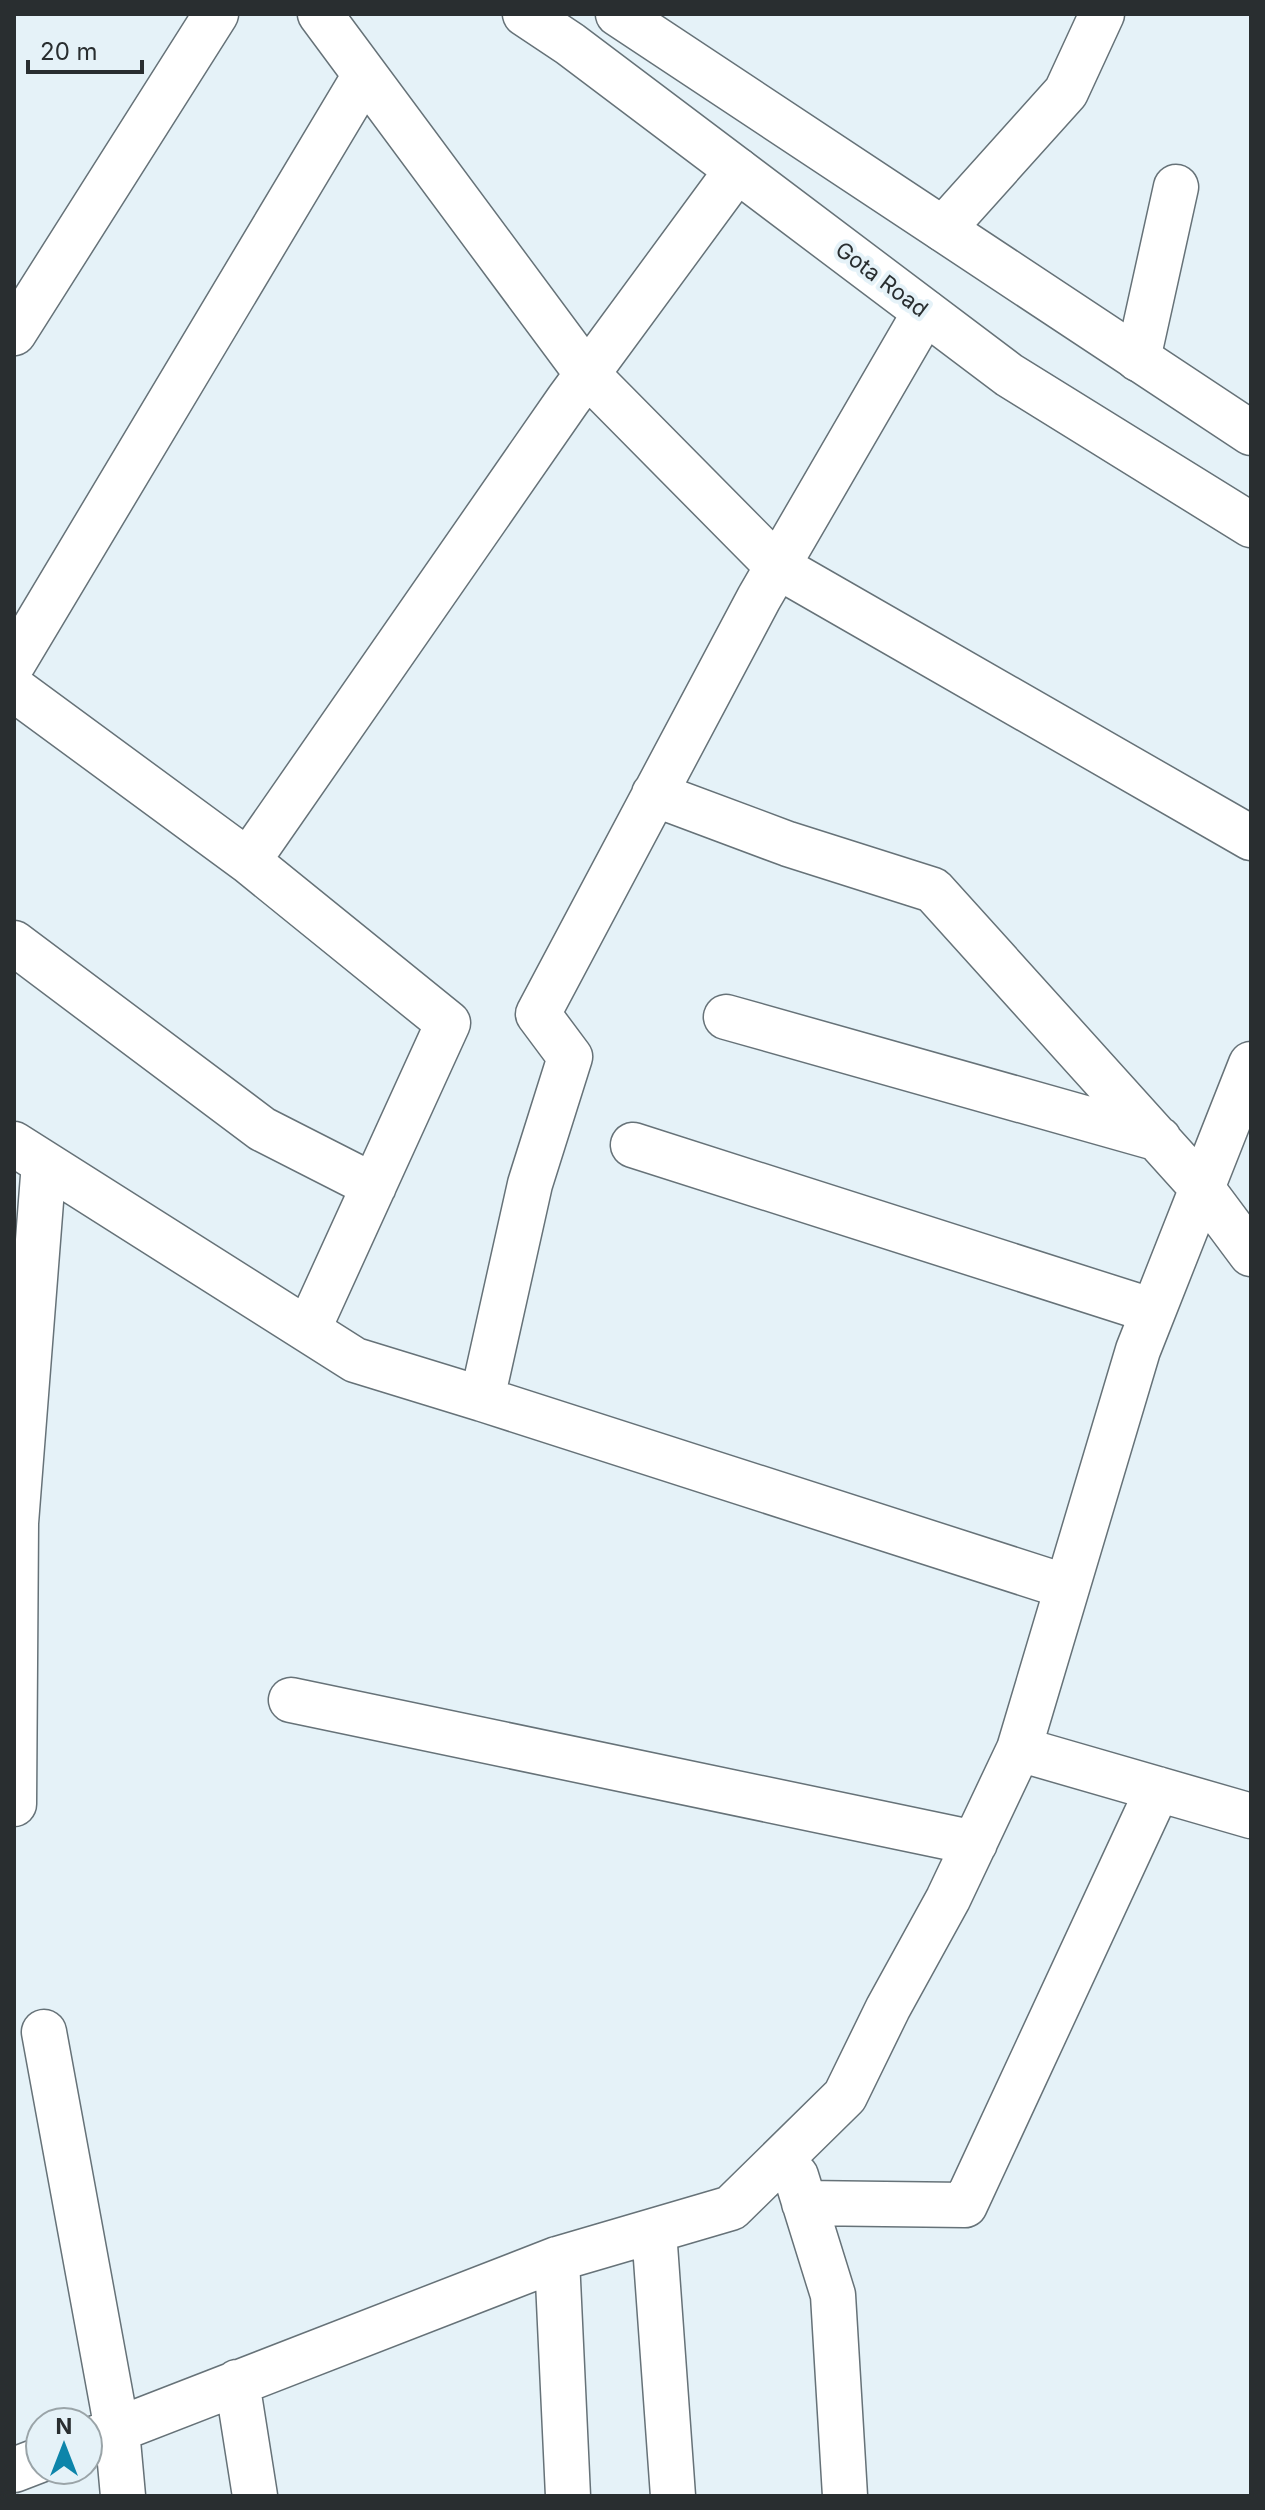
<svg xmlns="http://www.w3.org/2000/svg" width="1265" height="2510" font-family="Inter,sans-serif">
  <style>
    .lines { fill: none; stroke-linecap: round; stroke-linejoin: round }
    .street-casing { stroke: #667278; stroke-width: 47 }
    .secondary-casing { stroke: #667278; stroke-width: 47 }
    .street { stroke: #fff; stroke-width: 44 }
    .secondary { stroke: #fff; stroke-width: 44 }
    .labels { text-anchor: middle; stroke-width: 8; stroke-linejoin: round; paint-order: stroke }
    .street-label { font-size: 22px; fill: #292e30; stroke: #e5f2f8 }
  </style>
  <rect width="100%" height="100%" fill="#e5f2f8"/>
  <g class="lines">
    <g class="street-casing">
      <path id="street" d="M320 14 587 374 777 566 1251 838
        M943 229 1066 92 1102 14
        M925 312 759 598 538 1014 570 1057 530 1184 482 1399 1067 1587
        M14 333 216 14
        M1138 359 1176 187
        M14 662 365 75
        M14 689 248 861 568 400 737 170
        M654 794 788 844 933 890 1201 1187 1251 1254
        M248 861 448 1023 308 1330
        M14 943 262 1129 374 1186
        M726 1017 1159 1139
        M1251 1064 1138 1350 1019 1749 1251 1816
        M14 1144 355 1360 482 1399
        M633 1145 1153 1311
        M291 1700 975 1843
        M14 1804 16 1523 44 1163
        M44 2032 117 2430 123 2496
        M796 2176 833 2295 845 2496
        M804 2203 965 2205 1158 1789
        M654 2231 673 2496
        M557 2259 568 2496
        M237 2382 255 2496
        M88 2441 557 2259 731 2208 845 2096 888 2008 948 1899 1019 1749
        M14 2470 40 2460"/>
    </g>
    <g class="secondary-casing">
      <path id="secondary" d="M525 14 570 44 1009 375 1251 525
        M618 14 1251 433"/>
    </g>
    <use href="#street" class="street"/>
    <use href="#secondary" class="secondary"/>
  </g>
  <g class="labels">
    <g class="street-label">
      <text transform="translate(882 279) rotate(37)" y="8">Gota Road</text>
    </g>
  </g>
  <rect width="1265" height="2510" fill="none" stroke="#292e30" stroke-width="32"/>
  <g transform="translate(64 2446)"><circle r="38" fill="#e5f2f8" stroke="#9aa4a8" stroke-width="2"/>
  <path d="M0-6L14 30L0 20L-14 30Z" fill="#0d85aa"/>
  <text y="-12" font-size="22" font-weight="bold" text-anchor="middle" fill="#292e30">N</text>
  </g>
  <path d="M28 60v12h114v-12" fill="none" stroke="#292e30" stroke-width="4"/>
  <text x="40" y="60" font-size="24" fill="#292e30" stroke="#e5f2f8" stroke-width="6" paint-order="stroke">20 m</text>
</svg>
